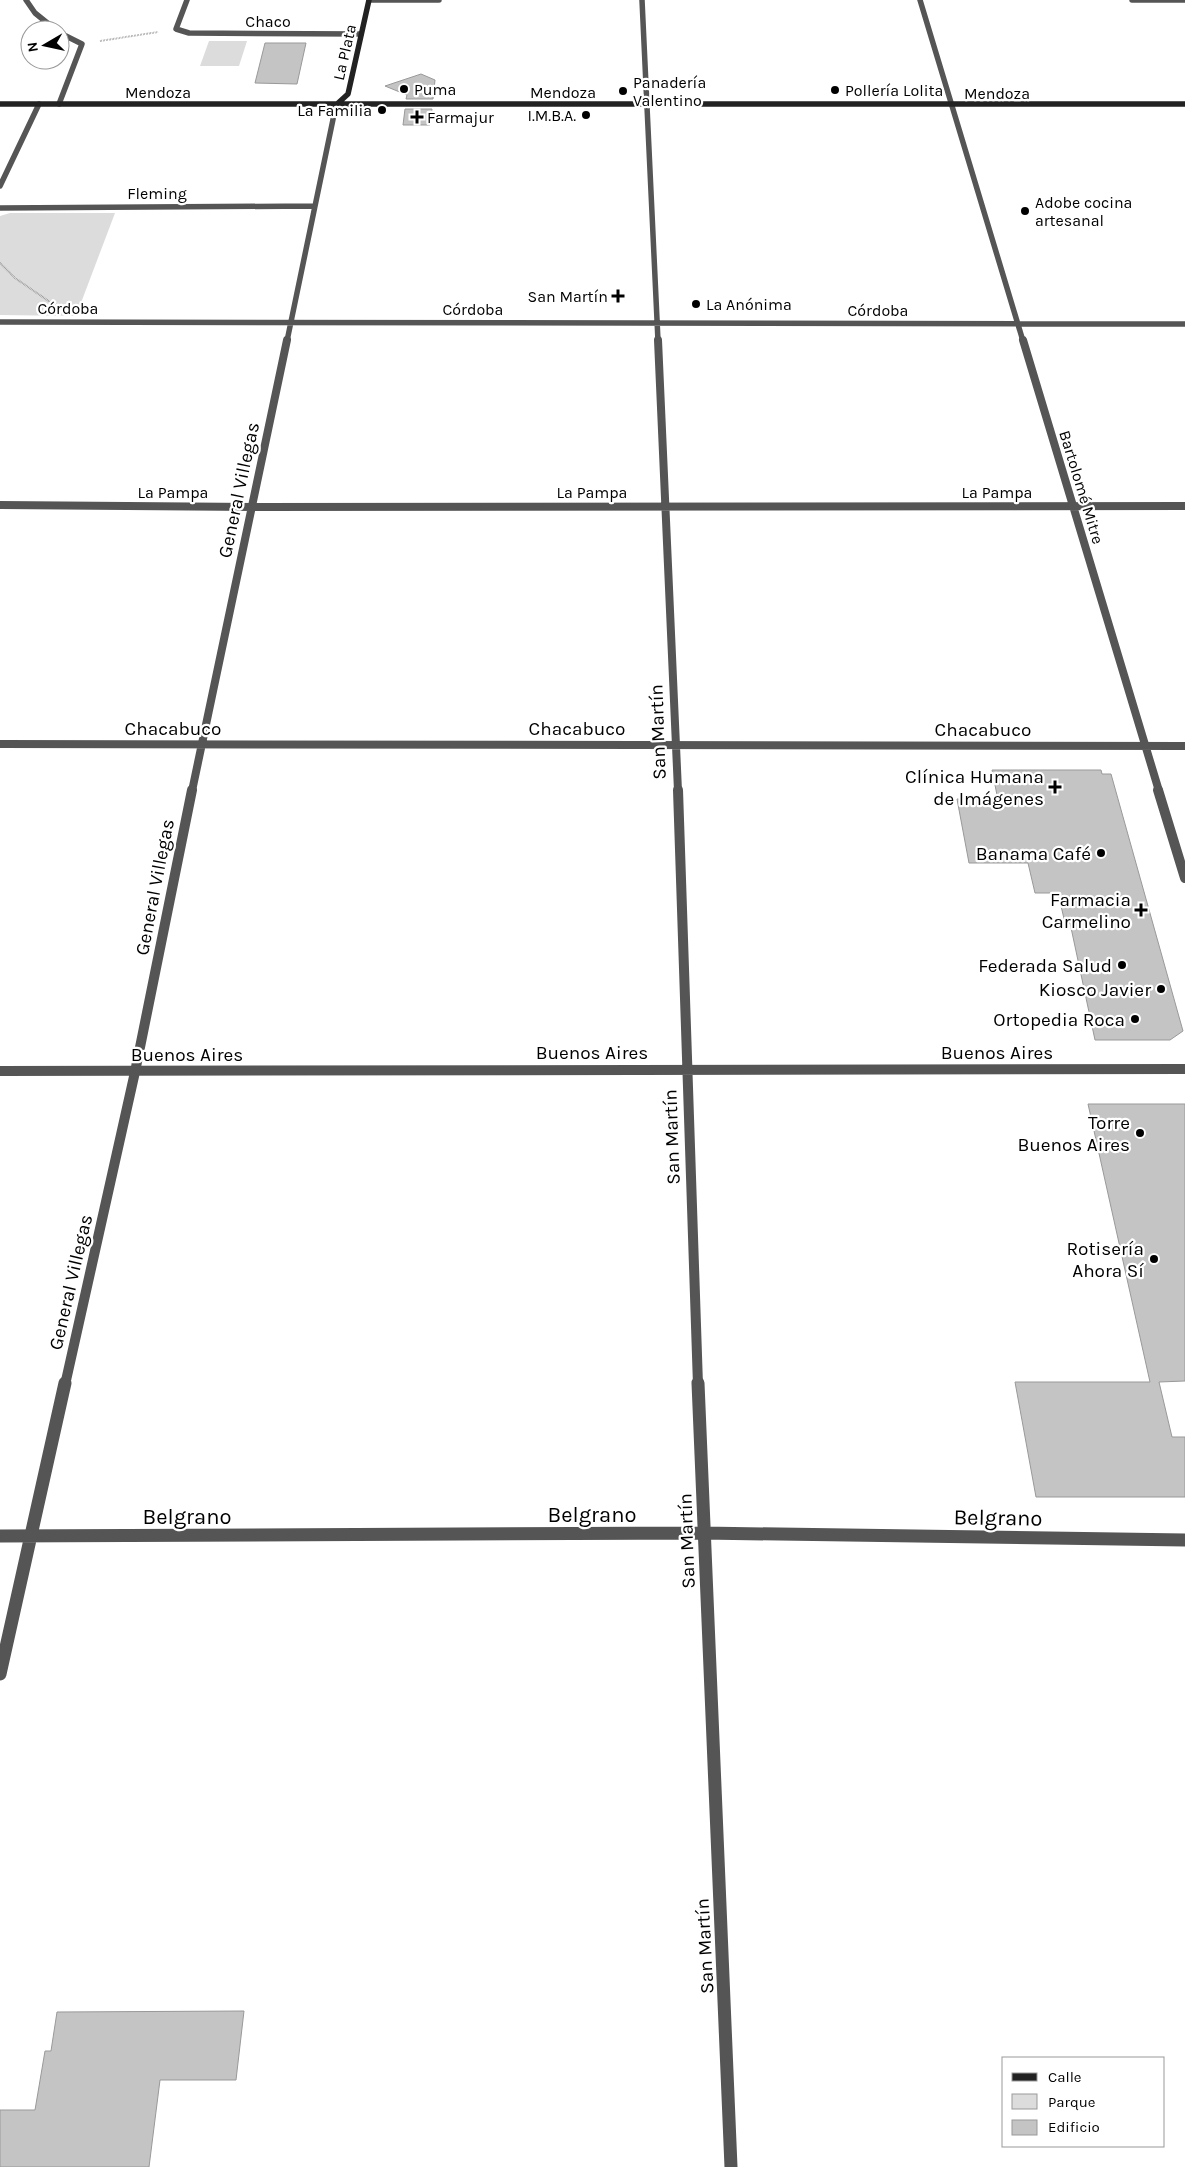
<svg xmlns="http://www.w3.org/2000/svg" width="1185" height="2167" font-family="Karla,sans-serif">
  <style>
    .green { fill: #dcdcdc }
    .building { fill: #c4c4c4; stroke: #999 }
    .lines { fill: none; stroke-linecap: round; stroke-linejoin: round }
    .path { stroke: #777; stroke-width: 2; stroke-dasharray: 0.5 1; stroke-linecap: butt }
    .street-far3 { stroke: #555; stroke-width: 5.5 }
    .street-far2 { stroke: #555; stroke-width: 8 }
    .street-far1 { stroke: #555; stroke-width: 10 }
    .street { stroke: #555; stroke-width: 13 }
    .secondary { stroke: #222; stroke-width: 5.5 }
    .poi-dot { fill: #000; stroke: #fff; stroke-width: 2 }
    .labels { text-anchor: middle; stroke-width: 4.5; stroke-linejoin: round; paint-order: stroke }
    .far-street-label { font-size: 16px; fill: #000; stroke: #fff }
    .far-poi-label { font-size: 16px; fill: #000; stroke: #fff; text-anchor: start }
    .street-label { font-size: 19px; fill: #000; stroke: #fff }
    .poi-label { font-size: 19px; fill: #000; stroke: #fff; text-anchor: end }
    .near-street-label { font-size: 22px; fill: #000; stroke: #fff }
  </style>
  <rect width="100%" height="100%" fill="#fff"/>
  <path class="green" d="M209 41H247L239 66H200Z
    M10 213H115L76 316 0 315V216Z"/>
  <path class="building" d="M265 43H306L297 84 255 83Z
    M421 74 435 80 433 99H406L407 95 385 86Z
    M405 109H432L430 125H403Z
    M992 770H1101L1102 774H1111L1183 1031 1170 1040H1095L1070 923H1065L1058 893H1035L1028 863H969L957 799 998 800Z
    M1088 1104H1185V1381L1159 1382 1172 1437H1185V1497H1036L1015 1382H1150Z
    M244 2011 236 2080H160L149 2167H0V2110H35L45 2051H51L57 2012Z"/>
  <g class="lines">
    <path class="path" d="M100 41 158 32
      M0 263 15 278 50 302"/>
    <path class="street-far3" d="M26 0 35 13 56 30
      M187 0 176 29 189 33 361 34
      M369 0H439
      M642 0 658 341
      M920 0 1023 341
      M1132 0H1185
      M59 104 82 44 60 33
      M0 186 39 104
      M0 208 315 206
      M0 322 1185 324
      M287 341 336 105"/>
    <path class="street-far2" d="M658 340 678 791
      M1023 340 1159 791
      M0 505 253 507 1185 506
      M0 744 1185 746
      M192 791 287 340"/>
    <path class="street-far1" d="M678 790 698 1385
      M1158 790 1185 878
      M0 1071 1185 1069
      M65 1385 135 1072 192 790"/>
    <path class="street" d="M698 1383 731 2167
      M0 1536 703 1533 1185 1540
      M0 1674 65 1383"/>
    <path class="secondary" d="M0 104H1185
      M336 105 348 94 369 0"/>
  </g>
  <g class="poi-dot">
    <circle cx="404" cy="89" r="5"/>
    <circle cx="835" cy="90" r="5"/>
    <circle cx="623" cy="91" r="5"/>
    <circle cx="382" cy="110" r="5"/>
    <circle cx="586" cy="115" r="5"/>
    <path d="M414.5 109.5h5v5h5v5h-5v5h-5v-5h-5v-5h5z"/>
    <circle cx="1025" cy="211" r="5"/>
    <path d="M615.5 288.5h5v5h5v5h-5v5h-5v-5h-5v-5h5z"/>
    <circle cx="696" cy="304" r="5"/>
    <path d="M1052.5 779.5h5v5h5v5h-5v5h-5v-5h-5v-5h5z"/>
    <circle cx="1101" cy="853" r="5"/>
    <path d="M1138.5 902.5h5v5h5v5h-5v5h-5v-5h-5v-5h5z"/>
    <circle cx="1122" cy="965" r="5"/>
    <circle cx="1161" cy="989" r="5"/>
    <circle cx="1135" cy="1019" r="5"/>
    <circle cx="1140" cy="1133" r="5"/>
    <circle cx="1154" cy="1259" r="5"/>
  </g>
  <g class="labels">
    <g class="far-street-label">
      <text x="268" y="27">Chaco</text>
      <text transform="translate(344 52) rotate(-77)" y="6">La Plata</text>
      <text x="158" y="98">Mendoza</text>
      <text x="563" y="98">Mendoza</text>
      <text x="997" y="99">Mendoza</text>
      <text x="157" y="199">Fleming</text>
      <text x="68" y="314">Córdoba</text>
      <text x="473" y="315">Córdoba</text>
      <text x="878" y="316">Córdoba</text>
      <text transform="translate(1082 487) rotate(73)" y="6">Bartolomé Mitre</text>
      <text x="173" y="498">La Pampa</text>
      <text x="592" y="498">La Pampa</text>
      <text x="997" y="498">La Pampa</text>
    </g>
    <g class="far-poi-label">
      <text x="633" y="88">Panadería<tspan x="633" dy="18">Valentino</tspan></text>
      <text x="414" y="95">Puma</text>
      <text x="845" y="96">Pollería Lolita</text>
      <text x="372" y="116" text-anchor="end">La Familia</text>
      <text x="576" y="121" text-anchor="end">I.M.B.A.</text>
      <text x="427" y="123">Farmajur</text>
      <text x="1035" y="208">Adobe cocina<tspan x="1035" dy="18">artesanal</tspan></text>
      <text x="608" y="302" text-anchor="end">San Martín</text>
      <text x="706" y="310">La Anónima</text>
    </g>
    <g class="street-label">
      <text transform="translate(238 490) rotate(-78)" y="7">General Villegas</text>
      <text x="173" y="735">Chacabuco</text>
      <text x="577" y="735">Chacabuco</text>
      <text x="983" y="736">Chacabuco</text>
      <text transform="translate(657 732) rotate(-92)" y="7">San Martín</text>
      <text transform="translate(154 887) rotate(-79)" y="7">General Villegas</text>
      <text x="592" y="1059">Buenos Aires</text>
      <text x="997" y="1059">Buenos Aires</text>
      <text x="187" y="1061">Buenos Aires</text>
      <text transform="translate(671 1137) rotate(-92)" y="7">San Martín</text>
      <text transform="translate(70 1282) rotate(-77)" y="7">General Villegas</text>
      <text transform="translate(686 1541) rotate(-92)" y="7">San Martín</text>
      <text transform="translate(704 1946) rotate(-93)" y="7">San Martín</text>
    </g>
    <g class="poi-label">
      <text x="1044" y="783">Clínica Humana<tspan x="1044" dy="22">de Imágenes</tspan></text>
      <text x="1091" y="860">Banama Café</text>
      <text x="1131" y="906">Farmacia<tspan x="1131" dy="22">Carmelino</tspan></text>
      <text x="1112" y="972">Federada Salud</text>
      <text x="1151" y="996">Kiosco Javier</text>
      <text x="1125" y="1026">Ortopedia Roca</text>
      <text x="1130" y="1129">Torre<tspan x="1130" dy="22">Buenos Aires</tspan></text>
      <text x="1144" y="1255">Rotisería<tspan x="1144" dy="22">Ahora Sí</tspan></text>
    </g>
    <g class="near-street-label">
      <text x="592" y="1522">Belgrano</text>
      <text x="187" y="1524">Belgrano</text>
      <text transform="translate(998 1517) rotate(1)" y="8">Belgrano</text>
    </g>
  </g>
  <rect x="1002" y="2057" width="162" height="90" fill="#ffffff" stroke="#999999"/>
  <rect x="1012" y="2073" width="25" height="8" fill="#222222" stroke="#999999"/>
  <text x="1048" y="2082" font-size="15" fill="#000000">Calle</text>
  <rect x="1012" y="2094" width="25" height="15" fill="#dcdcdc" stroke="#999999"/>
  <text x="1048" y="2107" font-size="15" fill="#000000">Parque</text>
  <rect x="1012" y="2120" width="25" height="15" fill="#c4c4c4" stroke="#999999"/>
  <text x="1048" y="2132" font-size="15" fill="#000000">Edificio</text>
  <g transform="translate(45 45) rotate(261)"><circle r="24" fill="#ffffff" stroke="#999999"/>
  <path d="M0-4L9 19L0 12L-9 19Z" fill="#000000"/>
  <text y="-8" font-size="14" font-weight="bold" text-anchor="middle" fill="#000000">N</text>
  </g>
</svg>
